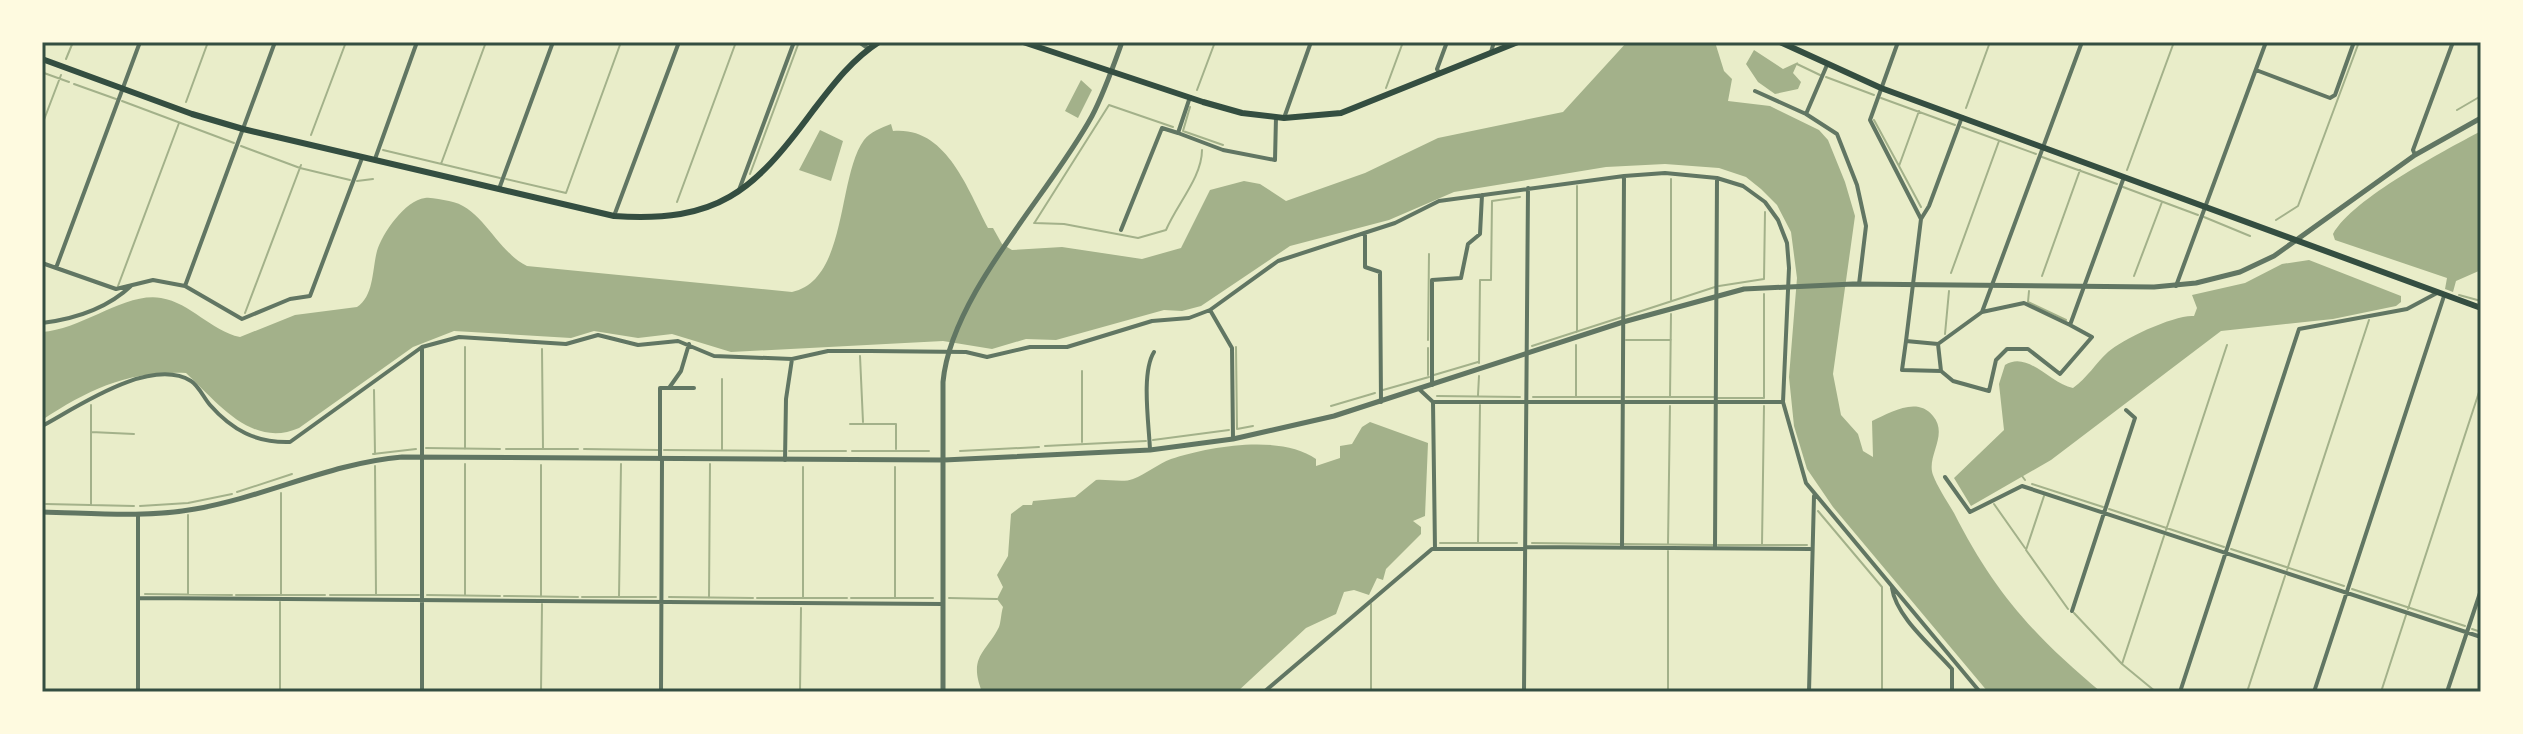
<svg xmlns="http://www.w3.org/2000/svg" width="2523" height="734" font-family="Karla,sans-serif">
  <style>
    .water { fill: #a3b18a }
    .lines { fill: none; stroke-linecap: round; stroke-linejoin: round }
    .stream { stroke: #a3b18a; stroke-width: 2 }
    .minor { stroke: #617663; stroke-width: 4 }
    .tertiary { stroke: #617663; stroke-width: 5 }
    .secondary { stroke: #344e41; stroke-width: 6 }
    .neatline { fill: none; stroke: #344e41; stroke-width: 3 }
  </style>
  <rect width="100%" height="100%" fill="#e9edc9"/>
  <path class="water" d="M1627 42H1715L1724 71 1732 79 1728 101 1770 106 1819 130 1828 140 1845 182 1855 216 1833 374 1841 415 1858 434 1863 451 1873 457 1872 421C1890 413 1917 396 1933 416 1949 435 1926 456 1933 475 1938 488 1947 501 1954 513 1994 592 2034 636 2101 692H1988L1833 507 1807 469 1794 426 1789 377 1797 278 1791 232 1777 205 1761 189 1746 177 1719 168 1665 164 1606 167 1454 192 1389 220 1290 246 1201 306 1182 311 1164 310 1056 340 1026 339 992 349 943 341 731 352 672 334 638 338 594 331 571 338 454 331 413 347 299 428C252 449 217 402 186 373 127 371 90 389 42 420V332C82 330 124 292 161 298 191 303 211 331 240 337L295 315 357 307C374 296 372 270 377 251 382 234 405 200 425 198 432 197 441 200 449 201 483 207 496 251 527 266L792 292C848 280 837 177 864 140 870 132 881 128 891 124L893 131C946 126 967 188 988 228H993L1002 244 1012 250 1062 247 1142 259 1181 248 1210 190 1244 181 1260 184 1286 201 1365 173 1438 138 1563 112Z
    M1754 50 1783 69 1798 62 1793 73 1801 82 1798 89 1775 94 1758 82 1746 64Z
    M1081 80 1092 90 1078 118 1065 111Z
    M820 130 843 141 831 181 799 170Z
    M2481 131V270L2456 281 2453 292 2445 289 2447 278 2335 240 2333 234C2353 198 2444 151 2481 131Z
    M2309 260 2401 296V302L2396 306 2333 319 2221 331 2051 460 1971 506 1954 478 2004 430 1999 384 2005 365C2028 350 2050 384 2073 388 2087 378 2096 363 2108 352 2122 339 2176 314 2194 316L2197 308 2192 295 2245 283 2282 264Z
    M1370 422 1428 443 1425 516 1413 521 1421 527V534L1386 569 1383 580 1377 578 1369 595 1354 590 1344 592 1336 614 1306 628 1237 692H982C968 656 986 653 999 627 1001 622 1001 613 1003 607L997 599 1003 587 997 575 1008 556 1011 514 1023 505H1032L1033 501 1075 497 1096 480C1107 479 1124 483 1133 479 1146 474 1158 464 1171 459 1210 446 1281 434 1316 459V466L1340 458V446L1352 444 1362 427Z"/>
  <g class="lines">
    <path class="stream" d="M842 42H847
      M1804 44 1805 42
      M66 59 73 42
      M1797 64 1820 75
      M44 73 69 82
      M1826 77 1874 95
      M74 84 116 99
      M1386 88 1403 42
      M1197 90 1215 42
      M1881 98 1955 125
      M122 101 234 143
      M186 102 208 42
      M1190 107 1183 131 1223 145
      M1966 108 1990 42
      M2457 110 2481 96
      M1874 120 1899 166 1919 111
      M42 125 61 75
      M1962 127 2036 154
      M311 135 346 42
      M241 146 300 168 350 180
      M383 150 500 178
      M2042 157 2117 184
      M441 164 486 42
      M1899 166 1921 207
      M2127 170 2174 42
      M750 174 799 42
      M506 179 566 193 621 42
      M1671 179V300
      M357 181 373 179
      M1577 186V332
      M2123 187 2198 215
      M677 202 736 42
      M2204 217 2250 236
      M2276 220 2298 206 2359 42
      M1035 222 1109 105 1173 127
      M1034 223 1064 224 1138 238 1166 230C1177 204 1202 177 1202 150
      M1951 273 1999 141
      M2042 276 2080 170
      M2134 276 2162 202
      M118 286 179 123
      M1719 286 1764 279 1765 212
      M2029 291 2028 302 2066 320
      M2459 295 2481 301
      M245 313 301 165
      M1626 316 1715 287
      M1945 334 1949 291
      M1428 340 1429 254
      M1626 340H1671
      M1532 346 1622 317
      M465 347V449
      M1236 347 1237 429 1253 426
      M542 349 543 449
      M860 356 863 422
      M1479 363 1480 280H1491L1492 201 1520 197
      M1082 371V442
      M1428 375V348
      M1434 375 1478 362
      M722 379V450
      M374 390 375 454
      M1383 390 1429 377
      M1478 395 1479 376
      M1437 396 1520 397
      M1576 396V345
      M1533 397H1620
      M1626 397H1714
      M1670 397 1671 314
      M1718 398H1764V294
      M1331 406 1375 393
      M850 424H896V449
      M91 432 134 434
      M1153 440 1229 430
      M1045 446 1146 441
      M426 448 500 449
      M506 449H578
      M584 449 658 450
      M664 450 783 451
      M789 451H846
      M852 451H929
      M960 451 1039 447
      M373 454 416 449
      M541 465V597
      M375 466 376 595
      M803 467V598
      M2022 476 2025 480
      M2032 484 2103 507
      M237 492 292 474
      M281 493V595
      M2044 496 2026 550 2068 609
      M46 504 134 506
      M1994 504 2025 548
      M91 505V405
      M140 506 188 503 232 494
      M2109 509 2224 547
      M1818 511 1882 587V692
      M2166 530 2227 345
      M1440 543H1517
      M1478 543 1480 405
      M1532 543 1620 544
      M1624 544 1714 545
      M1668 544 1670 406
      M1718 545H1807
      M1762 545 1764 406
      M2231 549 2344 586
      M2287 570 2369 320
      M2352 589 2465 626
      M145 594 232 595
      M188 594V515
      M236 595H325
      M330 595H419
      M427 595 500 596
      M465 595V464
      M504 596 578 597
      M582 597H656
      M619 597 621 464
      M669 597 753 598
      M709 598 710 464
      M757 598H847
      M851 598H933
      M895 598V467
      M949 598 997 599
      M2408 609 2481 386
      M2074 613 2122 664
      M2472 629 2481 632
      M280 692V602
      M541 692 542 604
      M800 692 801 608
      M1371 692V604
      M1668 692V551
      M2156 692 2122 664 2164 536
      M2247 692 2285 576
      M2381 692 2406 615"/>
    <path class="minor" d="M859 42 869 49
      M1898 42 1870 120 1921 219 1906 341 1938 344 1982 312 2024 303 2070 325 2124 177
      M1491 52 1494 42
      M1827 65 1806 114 1837 134 1857 185 1866 226 1859 284
      M2256 70 2330 98 2335 95 2354 42
      M1439 73 1437 69 1447 42
      M1755 91 1806 114
      M1284 118 1311 42
      M1178 133 1223 150 1275 160 1276 117
      M2415 155 2413 150 2453 42
      M375 159 417 42
      M499 189 553 42
      M739 190 794 42
      M614 216 679 42
      M1921 219 1929 206 1962 117
      M1121 230 1162 128 1178 133 1190 97
      M1365 234V267L1380 272 1381 402
      M42 263 116 289 153 280 185 286 275 42
      M56 268 140 42
      M185 286 242 319 290 299 310 296 362 158
      M2176 286 2266 42
      M1210 310 1232 348 1233 439
      M1982 312 2082 42
      M42 323C75 319 107 309 132 285
      M1906 341 1902 370 1941 371
      M1938 344 1941 371 1953 381 1989 391 1996 360 2007 349H2028L2060 374 2092 337 2070 325
      M422 347V692
      M1432 385V280L1461 278 1468 244 1480 234 1482 195
      M669 388 681 371 689 344
      M1419 389 1433 402H1783
      M1433 402 1435 549
      M42 426C76 408 150 356 191 381 198 385 204 398 210 405 232 430 256 443 290 442L422 347 459 337 566 344 598 335 638 345 678 341 714 356 792 359 828 351H870L966 352 987 357 1030 347H1067L1152 321 1189 318 1210 310 1278 261 1395 223 1439 201 1624 176 1665 173 1717 178 1743 186 1765 202 1778 220 1787 243 1789 268 1783 402 1806 483 1980 692
      M1150 450C1149 424 1141 373 1154 352
      M660 459V388H694
      M785 460 786 399 792 359
      M1945 477 1970 512 2022 486 2481 637
      M138 514V692
      M1526 547 1810 549
      M1622 548 1624 176
      M1715 548 1717 178
      M1892 588C1896 617 1933 647 1952 669V692
      M139 598 943 604
      M2072 611 2135 418 2126 410
      M661 692 662 460
      M1264 692 1432 549H1525
      M1524 692 1528 188
      M1809 692 1814 496
      M2180 692 2299 329 2407 309 2437 293
      M2314 692 2444 296
      M2447 692 2481 590"/>
    <path class="tertiary" d="M42 512C92 513 145 518 195 509 265 497 331 463 402 457L944 460 1150 450 1233 439 1334 416 1623 322 1744 289 1853 284 2154 287 2196 283 2240 272 2274 256 2415 155 2481 118
      M943 692V382C951 294 1050 194 1092 116 1104 93 1113 67 1122 42"/>
    <path class="secondary" d="M1023 42 1203 102 1242 113 1284 118 1341 113 1518 42
      M1780 42 1881 88 2481 308
      M42 59 192 114 243 129 614 216C718 223 753 192 812 112 832 86 851 60 879 42"/>
  </g>
  <rect width="2523" height="734" fill="none" stroke="#fefae0" stroke-width="88"/>
  <rect x="44" y="44" width="2435" height="646" class="neatline"/>
</svg>
